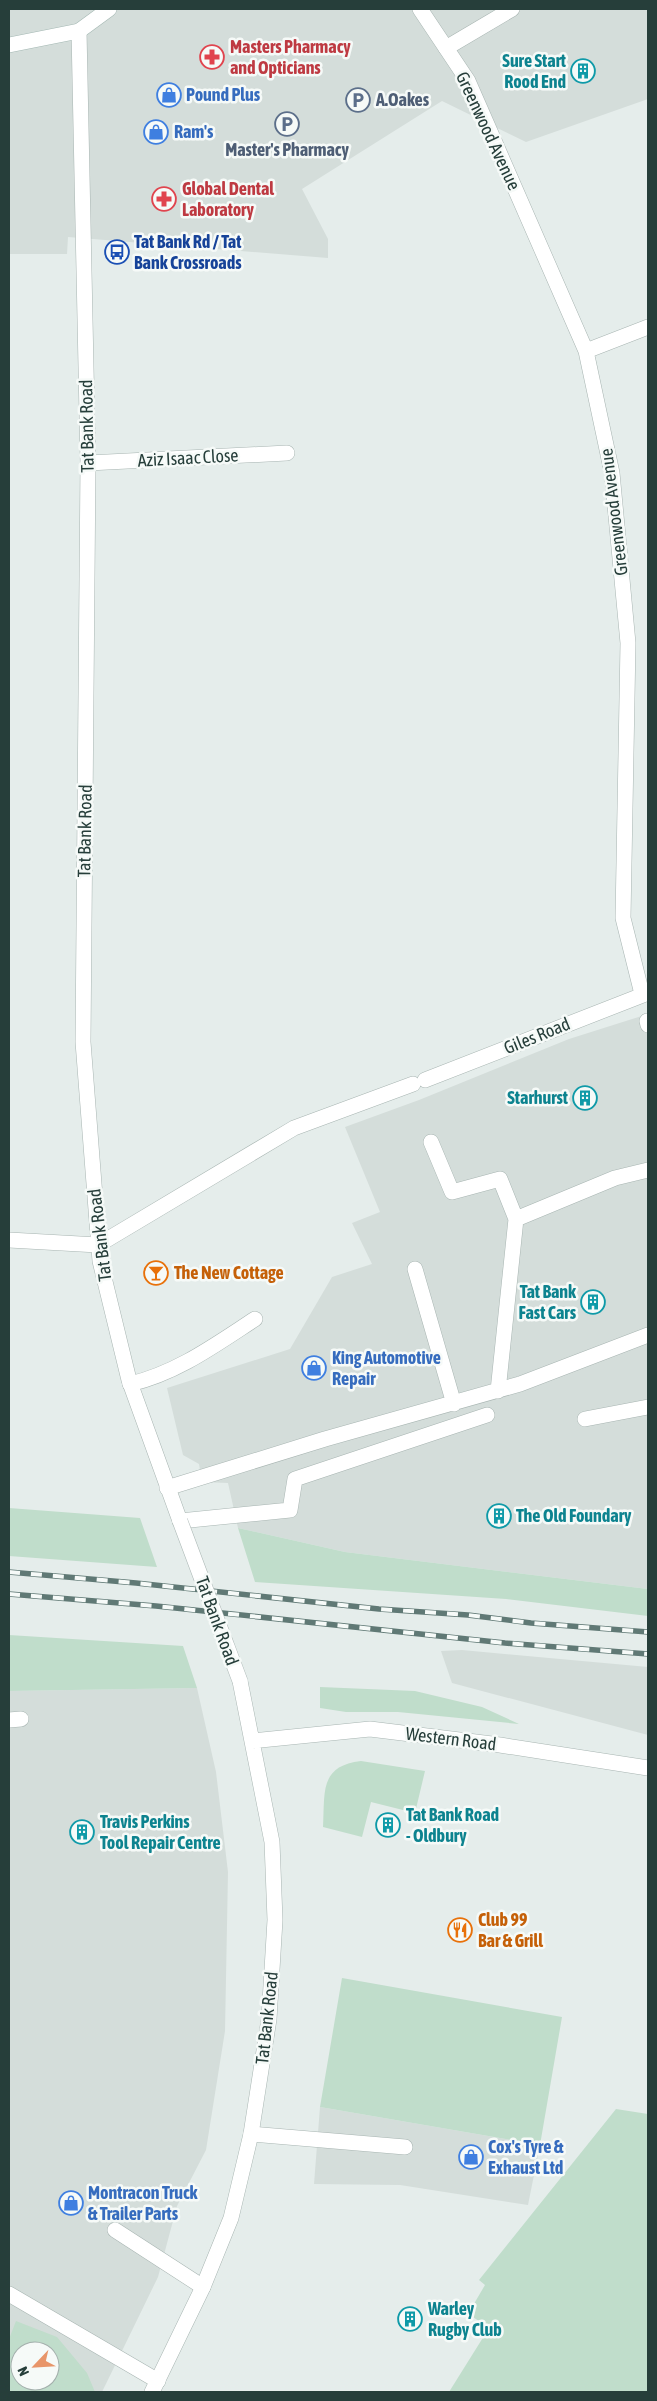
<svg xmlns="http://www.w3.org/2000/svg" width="657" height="2401" font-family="'Asap Condensed',sans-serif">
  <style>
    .built { fill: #d4ddda; fill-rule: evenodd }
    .green { fill: #c0ddcb; fill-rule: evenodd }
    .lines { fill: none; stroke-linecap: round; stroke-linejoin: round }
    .service-casing { stroke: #a8b5b2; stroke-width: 16 }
    .minor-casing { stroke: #a8b5b2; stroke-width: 16 }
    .tertiary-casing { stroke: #a8b5b2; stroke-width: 16 }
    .secondary-casing { stroke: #a4b8b3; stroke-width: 16 }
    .service { stroke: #fff; stroke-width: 15 }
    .minor { stroke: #fff; stroke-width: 15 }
    .tertiary { stroke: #fff; stroke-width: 15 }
    .secondary { stroke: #fff; stroke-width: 15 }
    .rail-casing { stroke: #607975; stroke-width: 5.5 }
    .rail { stroke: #f6faf8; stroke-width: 4; stroke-dasharray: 11; stroke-linecap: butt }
    .tertiary-bridge-casing { stroke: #a8b5b2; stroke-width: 16; stroke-linecap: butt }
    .tertiary-bridge { stroke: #fff; stroke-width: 15 }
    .labels { text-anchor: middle; stroke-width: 5; stroke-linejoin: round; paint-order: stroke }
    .health-label { font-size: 18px; font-weight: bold; fill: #be3a42; stroke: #f6faf8; text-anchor: start }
    .culture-label { font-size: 18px; font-weight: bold; fill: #0d838f; stroke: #f6faf8; text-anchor: start }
    .shop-label { font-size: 18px; font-weight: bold; fill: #366cbe; stroke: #f6faf8; text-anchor: start }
    .service-label { font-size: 18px; font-weight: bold; fill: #4e5e75; stroke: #f6faf8; text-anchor: start }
    .street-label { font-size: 18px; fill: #263e3a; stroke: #f6faf8 }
    .transit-label { font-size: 18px; font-weight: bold; fill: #164399; stroke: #f6faf8; text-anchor: start }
    .food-label { font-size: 18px; font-weight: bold; fill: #c56008; stroke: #f6faf8; text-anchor: start }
  </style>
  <rect width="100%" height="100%" fill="#e5edeb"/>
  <path class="built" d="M9 9H648V99L526 142 442 101 302 189 328 239V258L68 237 67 254H9Z
    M648 1014V1589L345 1552 238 1528 228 1483 202 1482 199 1464 183 1455 167 1388 290 1349 332 1277 372 1264 352 1223 380 1212 345 1127 419 1100 569 1039Z
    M462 1650 648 1667V1735L452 1683 441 1651Z
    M197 1688 216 1772 228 1872 225 2031 206 2150 177 2206 158 2277 102 2392H9V1691ZM20 2351H50V2381H20Z
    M320 2107 540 2145 528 2205 400 2185 314 2184Z"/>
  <path class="green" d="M9 1508 140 1518 157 1567 9 1556Z
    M238 1528 345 1552 648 1589V1616L506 1599 255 1582Z
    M9 1635 183 1646 197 1688 9 1691Z
    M320 1687 415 1691 482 1707 519 1724 398 1712H346L320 1708Z
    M361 1761 425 1771 415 1813 371 1802 362 1837 323 1827C325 1792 319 1766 361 1761Z
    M342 1978 562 2017 540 2145 320 2107Z
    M616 2109 648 2114V2392H449L484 2336 475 2329 479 2321 468 2314 485 2285 479 2280Z
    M16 2321 57 2337 87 2373 95 2392H9V2339ZM20 2351H50V2381H20Z"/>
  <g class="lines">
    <g class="service-casing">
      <path id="service" d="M446 48 512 9
        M647 1021 648 1025
        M431 1142 452 1192 500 1179 516 1219 615 1178 648 1170
        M98 1245 294 1128 413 1084
        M415 1269 454 1404
        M130 1384C177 1373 215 1345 255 1319
        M498 1391 516 1219
        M585 1419 648 1407
        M167 1488 325 1439 520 1384 648 1335
        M180 1521 290 1510 295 1479 487 1415
        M9 1720 21 1719
        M251 2134 405 2147
        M115 2230 203 2287
        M9 2294 158 2381"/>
    </g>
    <g class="minor-casing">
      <path id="minor" d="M420 9 468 81 586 351 612 473 628 643 623 918 642 994
        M586 351 648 327
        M88 463 287 453
        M425 1080 648 993
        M9 1240 98 1245"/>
    </g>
    <g class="tertiary-casing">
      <path id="tertiary" d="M79 31 88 463 83 1042 100 1261 129 1380 180 1521
        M252 1741 370 1729 500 1745 648 1768
        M152 2392 203 2287 231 2218 251 2134 269 2019 275 1920 272 1842 240 1681"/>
    </g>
    <g class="secondary-casing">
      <path id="secondary" d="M9 45 79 31 109 9"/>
    </g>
    <use href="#service" class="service"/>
    <use href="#minor" class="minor"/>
    <use href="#tertiary" class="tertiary"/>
    <use href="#secondary" class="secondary"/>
    <g class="rail-casing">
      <path id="rail" d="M9 1572 136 1583 379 1609 468 1615 531 1623 648 1632
        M9 1594 156 1606 505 1643 648 1654"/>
    </g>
    <use href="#rail" class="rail"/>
    <g class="tertiary-bridge-casing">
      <path id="tertiary-bridge" d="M180 1521 240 1681"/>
    </g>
    <use href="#tertiary-bridge" class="tertiary-bridge"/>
  </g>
  <defs>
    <g id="pharmacy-ring" transform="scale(1.25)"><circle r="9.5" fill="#f6faf8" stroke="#e0444e" stroke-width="1.5"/><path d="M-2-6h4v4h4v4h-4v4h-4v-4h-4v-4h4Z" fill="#e0444e"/></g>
    <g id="building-ring" transform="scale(1.25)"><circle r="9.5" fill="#f6faf8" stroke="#0f9aa8" stroke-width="1.5"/><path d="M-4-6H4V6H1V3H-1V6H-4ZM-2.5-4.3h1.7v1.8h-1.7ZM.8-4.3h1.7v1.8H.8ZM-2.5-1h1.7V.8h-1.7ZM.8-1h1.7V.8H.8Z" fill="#0f9aa8"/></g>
    <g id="shop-ring" transform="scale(1.25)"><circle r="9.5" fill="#f6faf8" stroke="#3f7fe0" stroke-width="1.5"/><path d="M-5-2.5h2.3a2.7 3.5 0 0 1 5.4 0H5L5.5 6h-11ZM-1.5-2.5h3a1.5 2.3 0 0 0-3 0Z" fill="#3f7fe0"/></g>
    <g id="parking-ring" transform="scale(1.25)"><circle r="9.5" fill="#f6faf8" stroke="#5c6f8a" stroke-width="1.5"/><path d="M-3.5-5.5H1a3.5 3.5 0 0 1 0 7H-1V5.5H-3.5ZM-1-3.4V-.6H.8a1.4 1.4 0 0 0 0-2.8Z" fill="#5c6f8a"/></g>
    <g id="bus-ring" transform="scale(1.25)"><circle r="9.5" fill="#f6faf8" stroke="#1a4fb4" stroke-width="1.5"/><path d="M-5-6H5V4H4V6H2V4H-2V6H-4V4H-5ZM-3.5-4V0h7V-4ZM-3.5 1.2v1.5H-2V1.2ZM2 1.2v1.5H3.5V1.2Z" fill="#1a4fb4"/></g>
    <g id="bar-ring" transform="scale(1.25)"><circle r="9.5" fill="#f6faf8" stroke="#e8710a" stroke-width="1.5"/><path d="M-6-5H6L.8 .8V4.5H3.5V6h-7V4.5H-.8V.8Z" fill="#e8710a"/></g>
    <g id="restaurant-ring" transform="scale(1.25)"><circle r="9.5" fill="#f6faf8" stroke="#e8710a" stroke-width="1.5"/><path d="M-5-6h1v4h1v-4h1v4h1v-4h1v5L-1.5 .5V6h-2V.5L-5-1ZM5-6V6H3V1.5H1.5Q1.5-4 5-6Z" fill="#e8710a"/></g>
  </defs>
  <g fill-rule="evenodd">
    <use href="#pharmacy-ring" x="212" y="57"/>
    <use href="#building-ring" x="583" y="71"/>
    <use href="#shop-ring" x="169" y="95"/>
    <use href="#parking-ring" x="358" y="100"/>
    <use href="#parking-ring" x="287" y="124"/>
    <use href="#shop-ring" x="156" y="132"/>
    <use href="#pharmacy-ring" x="164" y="199"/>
    <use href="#bus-ring" x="117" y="252"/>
    <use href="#building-ring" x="585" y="1098"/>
    <use href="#bar-ring" x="156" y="1273"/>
    <use href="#building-ring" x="593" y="1302"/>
    <use href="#shop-ring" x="314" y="1368"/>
    <use href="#building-ring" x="499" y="1516"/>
    <use href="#building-ring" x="388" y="1825"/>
    <use href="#building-ring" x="82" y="1832"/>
    <use href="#restaurant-ring" x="460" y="1930"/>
    <use href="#shop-ring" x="471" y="2157"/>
    <use href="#shop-ring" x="71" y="2203"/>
    <use href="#building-ring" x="410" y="2319"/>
  </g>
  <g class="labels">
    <g class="health-label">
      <text x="230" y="53">Masters Pharmacy<tspan x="230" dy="21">and Opticians</tspan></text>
      <text x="182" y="195">Global Dental<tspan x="182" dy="21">Laboratory</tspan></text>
    </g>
    <g class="culture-label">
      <text x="566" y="67" text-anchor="end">Sure Start<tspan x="566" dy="21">Rood End</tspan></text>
      <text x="568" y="1104" text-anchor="end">Starhurst</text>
      <text x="576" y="1298" text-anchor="end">Tat Bank<tspan x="576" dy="21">Fast Cars</tspan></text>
      <text x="516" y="1522">The Old Foundary</text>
      <text x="406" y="1821">Tat Bank Road<tspan x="406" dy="21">- Oldbury</tspan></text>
      <text x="100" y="1828">Travis Perkins<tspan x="100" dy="21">Tool Repair Centre</tspan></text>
      <text x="428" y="2315">Warley<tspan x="428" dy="21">Rugby Club</tspan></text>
    </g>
    <g class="shop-label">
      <text x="186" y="101">Pound Plus</text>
      <text x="174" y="138">Ram's</text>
      <text x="332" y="1364">King Automotive<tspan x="332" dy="21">Repair</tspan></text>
      <text x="488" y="2153">Cox's Tyre &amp;<tspan x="488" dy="21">Exhaust Ltd</tspan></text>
      <text x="88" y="2199">Montracon Truck<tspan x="88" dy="21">&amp; Trailer Parts</tspan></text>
    </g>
    <g class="service-label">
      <text x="376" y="106">A.Oakes</text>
      <text x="287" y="156" text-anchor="middle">Master's Pharmacy</text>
    </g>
    <g class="street-label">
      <text transform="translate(488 131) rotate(65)" y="6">Greenwood Avenue</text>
      <text transform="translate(87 426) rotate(-91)" y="6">Tat Bank Road</text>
      <text transform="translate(188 458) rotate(-3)" y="6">Aziz Isaac Close</text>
      <text transform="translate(614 512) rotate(-97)" y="6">Greenwood Avenue</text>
      <text transform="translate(85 831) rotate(-89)" y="6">Tat Bank Road</text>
      <text transform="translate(537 1036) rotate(-22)" y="6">Giles Road</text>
      <text transform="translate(100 1235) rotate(-97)" y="6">Tat Bank Road</text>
      <text transform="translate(217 1621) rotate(70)" y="6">Tat Bank Road</text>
      <text transform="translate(451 1739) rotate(7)" y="6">Western Road</text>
      <text transform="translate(267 2018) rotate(-84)" y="6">Tat Bank Road</text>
    </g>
    <g class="transit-label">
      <text x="134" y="248">Tat Bank Rd / Tat<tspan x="134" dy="21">Bank Crossroads</tspan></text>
    </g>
    <g class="food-label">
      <text x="174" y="1279">The New Cottage</text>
      <text x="478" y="1926">Club 99<tspan x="478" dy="21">Bar &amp; Grill</tspan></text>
    </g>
  </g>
  <rect width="657" height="2401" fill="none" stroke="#263e3a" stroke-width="20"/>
  <g transform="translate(35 2366) rotate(245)"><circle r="24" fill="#f6faf8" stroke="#a3afac"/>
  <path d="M0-4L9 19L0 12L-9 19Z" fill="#e89569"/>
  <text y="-8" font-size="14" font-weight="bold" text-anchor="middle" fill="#263e3a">N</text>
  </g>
</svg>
